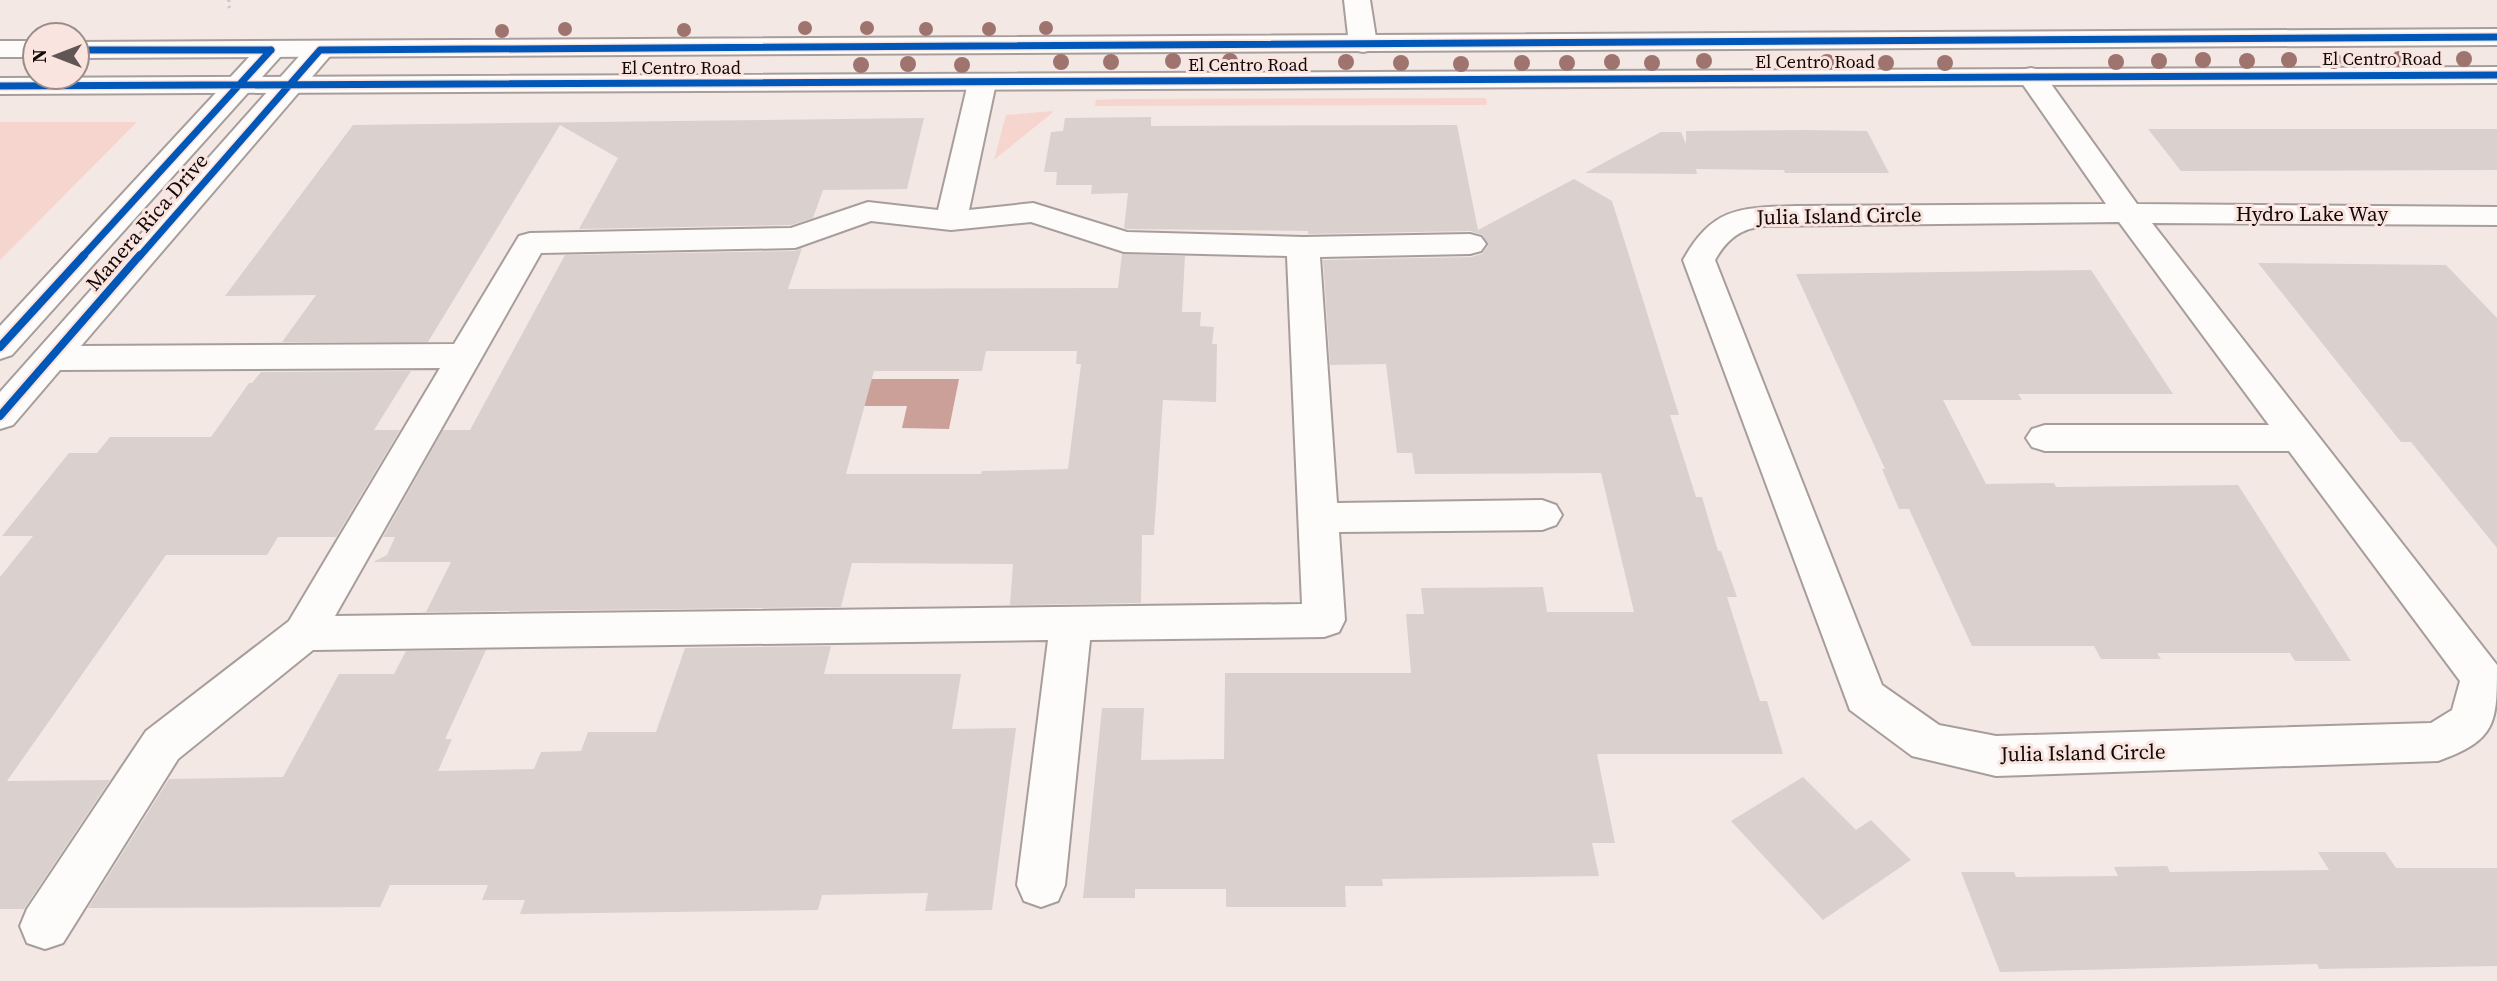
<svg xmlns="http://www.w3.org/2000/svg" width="2497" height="981" font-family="'Source Serif 4',serif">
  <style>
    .green { fill: #f6d5cf }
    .water { fill: #cba099 }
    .building { fill: #dad0ce; fill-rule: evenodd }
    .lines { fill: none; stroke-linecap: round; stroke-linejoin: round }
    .minor-casing { stroke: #a79e9b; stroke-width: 4 }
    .major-casing { stroke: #a79e9b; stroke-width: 4 }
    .path { stroke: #ccc9c8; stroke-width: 3.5; stroke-dasharray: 2 4.5; stroke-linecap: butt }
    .minor { fill: #fdfcfb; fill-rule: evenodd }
    .major { fill: #fdfcfb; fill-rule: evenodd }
    .cycleway-far1-casing { stroke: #fae4df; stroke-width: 10 }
    .cycleway-casing { stroke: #fae4df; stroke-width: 12 }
    .cycleway-far1 { stroke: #0057b8; stroke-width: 7 }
    .cycleway { stroke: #0057b8; stroke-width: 8 }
    .tree { fill: #9f746f }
    .labels { text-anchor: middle; stroke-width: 6; stroke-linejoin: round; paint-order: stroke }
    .far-street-label { font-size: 18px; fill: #100908; stroke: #fae4df }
    .street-label { font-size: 21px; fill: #100908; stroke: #fae4df }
  </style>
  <rect width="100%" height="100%" fill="#f4e8e5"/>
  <path class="green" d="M1486 98 1487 105 1095 106 1096 100 1117 99Z
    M1053 111 1052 113 994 160 1006 115Z
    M0 122H137L0 260Z"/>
  <path class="water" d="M871 379H959L949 429 902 428 907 406H864Z"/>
  <path class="building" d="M1151 117V126L1457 125 1478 230 1574 179 1612 201 1679 415H1670L1696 497H1702L1718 551H1721L1737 597H1727L1760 701H1767L1783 754H1597L1615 843H1592L1599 876 1382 879 1383 886H1345L1346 907H1226V889H1135V898H1083L1102 708H1144L1141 760 1224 759 1225 673H1411L1406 614H1424L1421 588 1543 587 1547 612H1634L1601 473 1415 474 1412 453H1397L1386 364 1330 365 1323 260 1471 257 1482 254 1488 246 1483 235 1470 231 1308 234V231L1127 229 1124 228 1128 193 1091 194 1092 185H1056L1057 172H1044L1051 132 1063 131 1065 118Z
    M924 118 907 189 823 190 813 218 791 225 579 229 618 158 560 125 428 342H282L316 295 225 296 353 125Z
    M2148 129H2497V170L2181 171Z
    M1805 130 1867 131 1889 173H1785L1784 170 1696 169 1697 174 1585 173 1661 132H1681L1686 144V131Z
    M802 248 788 289 1118 288 1122 254 1185 256 1182 312H1201L1200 326 1214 327 1212 344H1217L1216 402 1163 400 1154 535H1142L1141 603 1010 605 1013 564 852 563 841 607 426 612 451 562H373L387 555 395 537H383L443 430H470L565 255 795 251ZM986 351H1077L1076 364H1081L1068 469 982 471 981 474H846L874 371H982Z
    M2258 263 2446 265 2497 318V548L2411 442H2401Z
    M2091 270 2173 394H2018L2022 400H1943L1986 484 2054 483 2056 487 2238 485 2351 661H2295L2290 653H2157L2161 659H2101L2094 646H1972L1909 509H1899L1882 469H1885L1796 274Z
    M411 371 374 430H400L336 537H278L267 555H166L7 781 110 780 24 909H0V577L33 536H2L69 453H97L110 437H211L249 383H252L261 372Z
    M831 646 824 674H961L952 729 1016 728 992 910 925 911 928 893 822 895 818 910 520 914 525 900H482L488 885H390L380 907 88 908 169 779 283 777 339 674H394L406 651 486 650 445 739H452L438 771 534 769 541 752 581 751 588 732H656L685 648Z
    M1803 777 1856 830 1871 820 1911 860 1823 920 1731 821Z
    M2318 852H2385L2396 868H2497V966L2319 969 2317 964 2000 972 1961 872H2014L2016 877 2118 876 2114 867 2167 866 2170 872 2329 870Z"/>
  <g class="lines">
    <g class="minor-casing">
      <path id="minor" d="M1344 0H1370L1377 44 1373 50 1363 52 1353 50 1349 44Z
        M271 42 281 44 285 50 281 56 12 355 0 359V326L261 44Z
        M320 42 330 44 334 50 330 56 81 346 454 344 519 236 530 233 791 228 868 202 938 210 968 83 972 77 982 75 992 77 996 83 969 210 1033 203 1127 232 1303 237 1470 234 1481 237 1486 244 1481 251 1470 254 1320 257 1337 503 1542 500 1556 505 1562 515 1556 525 1542 530 1339 532 1345 620 1339 632 1324 637 1090 640 1065 885 1058 901 1041 907 1024 901 1017 885 1048 640 313 650 178 759 63 943 45 949 27 943 20 926 27 909 146 731 289 621 440 368 60 370 13 425 0 429V392L310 44ZM871 221 951 230 1031 222 1124 252 1287 256 1302 604 335 616 541 253 795 248Z
        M2031 68 2041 70 2137 204 2497 207V225L2152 223 2497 665C2497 723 2497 740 2438 761L1996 776 1912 756 1850 710 1683 260C1713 207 1739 208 1796 206L2106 204 2017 76 2021 70ZM2119 222 2269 425H2045L2032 429 2026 438 2032 447 2045 451H2289L2460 681 2452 710 2431 723 1996 736 1939 725 1882 685 1715 260C1727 239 1741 228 1765 226Z"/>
    </g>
    <g class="major-casing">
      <path id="major" d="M2497 29V45L77 58V42Z
        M0 41H35V57H0Z
        M2497 67V83L0 94V78Z"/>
    </g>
    <path class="path" d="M229 0 228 5 232 12"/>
    <use href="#minor" class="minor"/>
    <use href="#major" class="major"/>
    <g class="cycleway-far1-casing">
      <path id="cycleway-far1" d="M77 50H271
        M0 86 2497 75
        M82 257 271 50
        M139 257 320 50 2497 37"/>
    </g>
    <g class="cycleway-casing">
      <path id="cycleway" d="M0 347 84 255
        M0 416 140 255"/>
    </g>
    <use href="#cycleway-far1" class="cycleway-far1"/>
    <use href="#cycleway" class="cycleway"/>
  </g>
  <g class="tree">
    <circle cx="805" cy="28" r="7"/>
    <circle cx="867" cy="28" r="7"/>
    <circle cx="1046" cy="28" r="7"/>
    <circle cx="565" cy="29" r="7"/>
    <circle cx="926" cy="29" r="7"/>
    <circle cx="989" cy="29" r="7"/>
    <circle cx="684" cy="30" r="7"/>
    <circle cx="502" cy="31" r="7"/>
    <circle cx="2399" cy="59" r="8"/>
    <circle cx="2464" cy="59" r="8"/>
    <circle cx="2203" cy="60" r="8"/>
    <circle cx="2289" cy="60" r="8"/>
    <circle cx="1173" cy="61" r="8"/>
    <circle cx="1230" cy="61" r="8"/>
    <circle cx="1704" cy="61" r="8"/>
    <circle cx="1763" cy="61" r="8"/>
    <circle cx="2159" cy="61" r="8"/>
    <circle cx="2247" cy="61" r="8"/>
    <circle cx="2334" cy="61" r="8"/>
    <circle cx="1061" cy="62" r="8"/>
    <circle cx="1111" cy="62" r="8"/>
    <circle cx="1346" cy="62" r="8"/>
    <circle cx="1612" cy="62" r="8"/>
    <circle cx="1827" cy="62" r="8"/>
    <circle cx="2116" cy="62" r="8"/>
    <circle cx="1401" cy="63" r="8"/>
    <circle cx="1522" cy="63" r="8"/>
    <circle cx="1567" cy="63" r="8"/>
    <circle cx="1652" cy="63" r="8"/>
    <circle cx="1886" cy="63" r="8"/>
    <circle cx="1945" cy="63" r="8"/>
    <circle cx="908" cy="64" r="8"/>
    <circle cx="1461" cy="64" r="8"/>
    <circle cx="861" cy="65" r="8"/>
    <circle cx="962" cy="65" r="8"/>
  </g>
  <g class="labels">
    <g class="far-street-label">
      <text x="2382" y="65">El Centro Road</text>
      <text x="1815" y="68">El Centro Road</text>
      <text x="1248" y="71">El Centro Road</text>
      <text x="681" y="74">El Centro Road</text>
    </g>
    <g class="street-label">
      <text x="2312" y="221">Hydro Lake Way</text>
      <text transform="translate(1839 216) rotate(-1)" y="7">Julia Island Circle</text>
      <text transform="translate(147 222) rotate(-49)" y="7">Manera Rica Drive</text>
      <text transform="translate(2083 753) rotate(-1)" y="7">Julia Island Circle</text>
    </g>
  </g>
  <g transform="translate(56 56) rotate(270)"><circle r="33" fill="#fae4df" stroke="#9c8c89" stroke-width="2"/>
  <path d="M0-5L12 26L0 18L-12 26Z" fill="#605755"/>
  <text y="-10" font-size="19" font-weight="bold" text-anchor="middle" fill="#100908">N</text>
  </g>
</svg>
